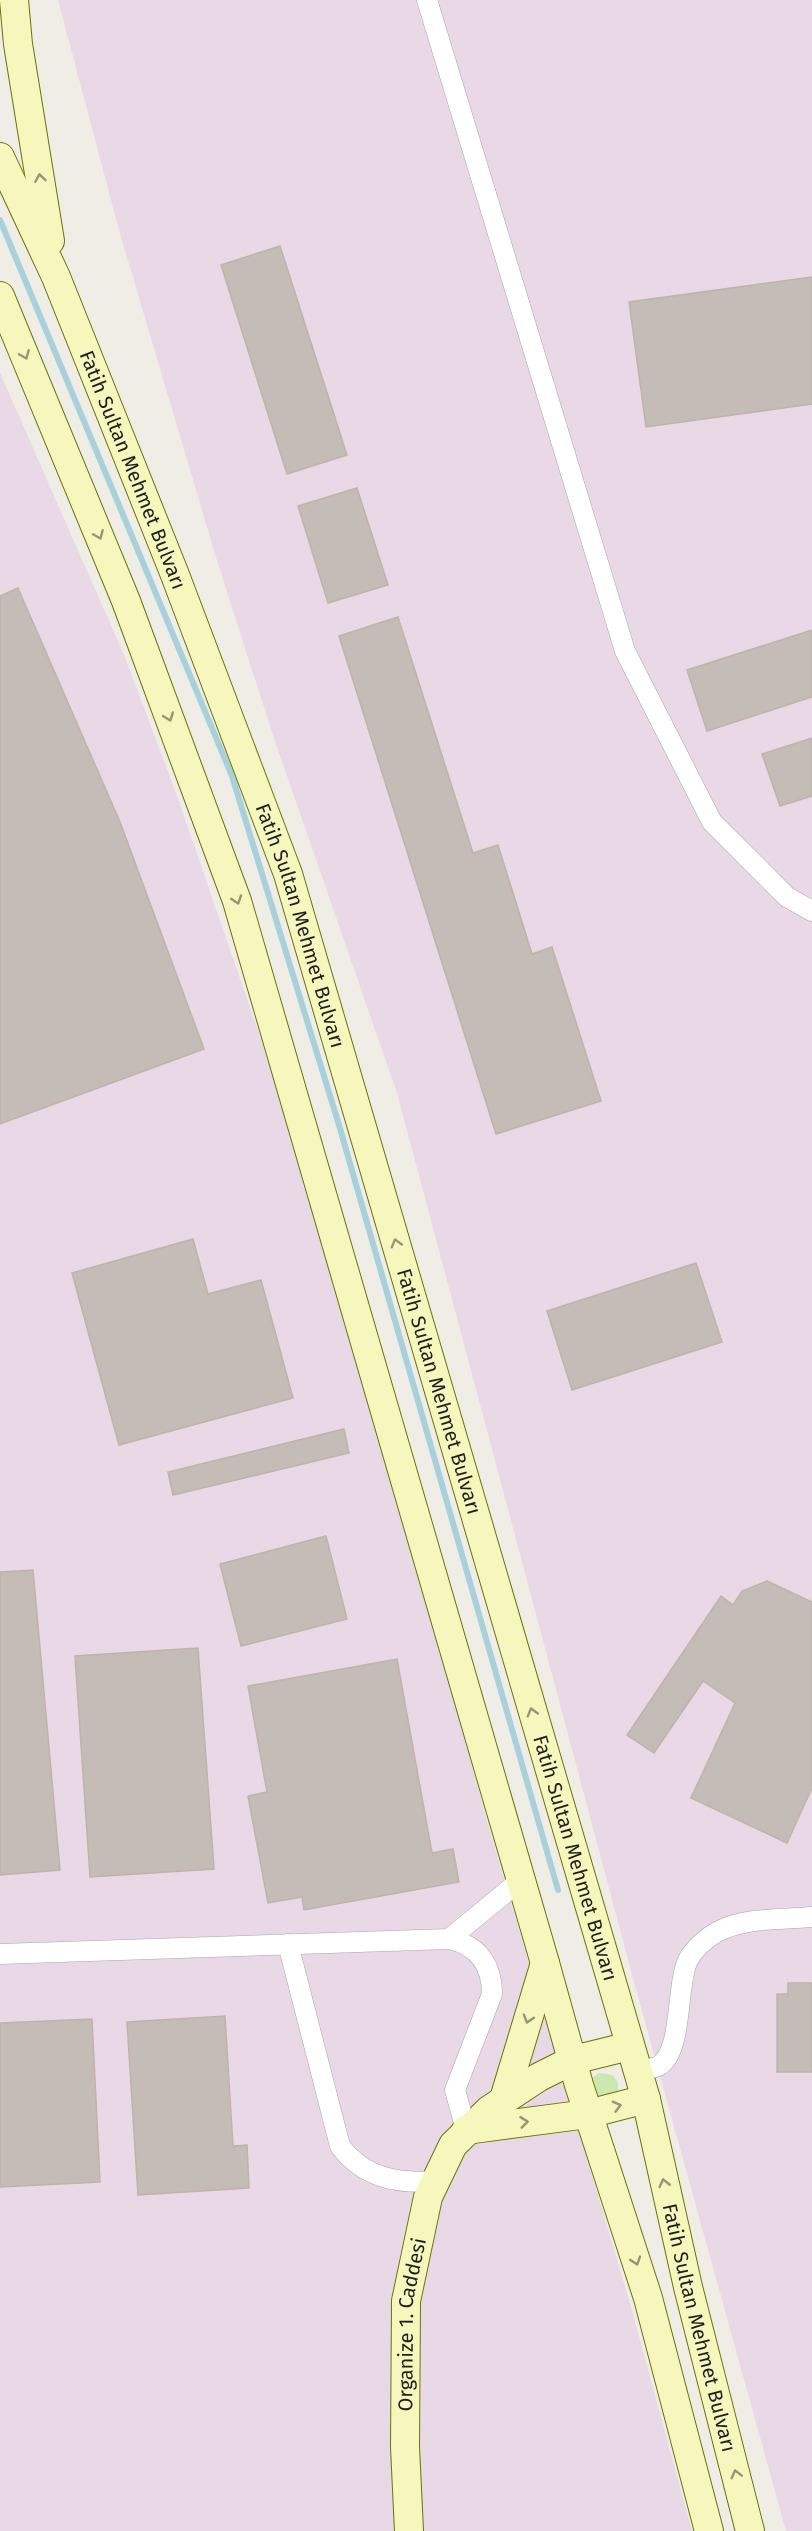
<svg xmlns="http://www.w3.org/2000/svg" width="812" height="2531" font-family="'Fira Sans',sans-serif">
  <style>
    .industrial { fill: #e9d8e6 }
    .grass { fill: #cce8ae }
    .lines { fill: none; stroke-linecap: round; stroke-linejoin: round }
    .stream { stroke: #a8d1dc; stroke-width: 6 }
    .building { fill: #c4bcb6; stroke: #c1b3a9; stroke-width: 1.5 }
    .street-casing { stroke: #a6a6a6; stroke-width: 21 }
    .secondary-casing { stroke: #6b7409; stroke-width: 30 }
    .street { stroke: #fff; stroke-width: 20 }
    .secondary { stroke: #f6f7bc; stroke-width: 28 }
    .oneway { stroke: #959675 }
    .labels { text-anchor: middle; stroke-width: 6; stroke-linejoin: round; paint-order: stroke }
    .street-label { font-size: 20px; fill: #1f1f1f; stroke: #fff }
  </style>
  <rect width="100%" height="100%" fill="#f0ece6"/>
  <path class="industrial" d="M58 0H812V2531H786L634 1982 397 1093 275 741 218 564 121 237Z
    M0 373 124 655 176 793 266 1054 411 1542 488 1825 629 2300 692 2531H0Z"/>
  <path class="grass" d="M599 2073 613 2075 618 2083V2092L599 2102 592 2078Z"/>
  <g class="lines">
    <path class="stream" d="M0 220 232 776 339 1125 558 1890"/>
  </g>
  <path class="building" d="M280 246 347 455 287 474 221 265Z
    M812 277V404L646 427 629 302Z
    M357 488 388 585 328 603 298 506Z
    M18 588 120 822 204 1049 0 1124V596Z
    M398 617 473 853 498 845 532 954 552 947 601 1101 496 1134 339 636Z
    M812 630V697L707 731 687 670Z
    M812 738V796L780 806 762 754Z
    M193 1239 208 1294 261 1280 293 1398 119 1445 72 1273Z
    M696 1263 722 1342 572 1390 547 1311Z
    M344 1429 349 1453 173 1495 168 1472Z
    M326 1536 347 1619 241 1646 220 1564Z
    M33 1570 60 1870 0 1875V1572Z
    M767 1581 812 1602V1788L787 1843 691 1798 735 1703 703 1681 654 1753 627 1735 721 1596 733 1605 742 1591Z
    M198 1648 214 1869 90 1877 75 1656Z
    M397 1659 432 1853 453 1849 459 1882 304 1910 302 1897 268 1903 248 1796 267 1792 248 1686Z
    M788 1983H812V2072H777V1994H788Z
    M225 2016 233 2146 247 2145 249 2188 138 2195 127 2022Z
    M92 2019 100 2182 0 2187V2023Z"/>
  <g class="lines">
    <g class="street-casing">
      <path id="street" d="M427 0 625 651 712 822 787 897 812 911
        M449 1939C478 1945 492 1965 492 1994L455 2090 466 2130
        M288 1944 340 2146C364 2178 397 2184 436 2181
        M0 1954 449 1939 521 1880
        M638 2070C644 2069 655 2069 660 2065 683 2049 676 1985 688 1960 694 1949 706 1938 717 1932 744 1917 782 1920 812 1917"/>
    </g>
    <g class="secondary-casing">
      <g id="secondary">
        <path d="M14 0 18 44 50 241"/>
        <path id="s1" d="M0 157 56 277 175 575 288 874 646 2099 688 2287 750 2531"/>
        <path d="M0 296 126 601 237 901 545 1963 579 2085 648 2298 709 2531"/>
        <path d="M504 2099 545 1963"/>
        <path d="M466 2130 588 2114 646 2099"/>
        <path id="s2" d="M409 2531 405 2447 406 2301 428 2197 453 2145 489 2110 539 2077 573 2060 630 2046"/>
      </g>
    </g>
    <use href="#street" class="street"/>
    <use href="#secondary" class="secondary"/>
  </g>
  <defs><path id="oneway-chevron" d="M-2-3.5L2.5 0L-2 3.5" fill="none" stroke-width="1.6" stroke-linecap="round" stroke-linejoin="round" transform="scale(1.5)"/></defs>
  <g class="oneway">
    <use href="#oneway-chevron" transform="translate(40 178) rotate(-99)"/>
    <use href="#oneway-chevron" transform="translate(25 355) rotate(67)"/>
    <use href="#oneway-chevron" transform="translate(99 535) rotate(67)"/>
    <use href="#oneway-chevron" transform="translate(169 717) rotate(70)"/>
    <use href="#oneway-chevron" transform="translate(237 900) rotate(72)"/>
    <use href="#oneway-chevron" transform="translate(396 1243) rotate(-106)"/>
    <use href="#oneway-chevron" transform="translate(532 1712) rotate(-106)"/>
    <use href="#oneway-chevron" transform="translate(528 2019) rotate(107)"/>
    <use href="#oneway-chevron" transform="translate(617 2106) rotate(-15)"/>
    <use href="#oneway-chevron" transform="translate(524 2122) rotate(-7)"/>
    <use href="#oneway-chevron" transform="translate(664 2183) rotate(-103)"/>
    <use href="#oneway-chevron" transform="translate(636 2261) rotate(72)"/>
    <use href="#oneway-chevron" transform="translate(736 2474) rotate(-104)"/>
  </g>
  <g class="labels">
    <g class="street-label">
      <text dy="7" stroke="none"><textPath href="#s1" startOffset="340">Fatih Sultan Mehmet Bulvarı</textPath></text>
      <text dy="7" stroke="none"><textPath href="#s1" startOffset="826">Fatih Sultan Mehmet Bulvarı</textPath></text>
      <text dy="7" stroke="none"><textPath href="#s1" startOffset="1312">Fatih Sultan Mehmet Bulvarı</textPath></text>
      <text dy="7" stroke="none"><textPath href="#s1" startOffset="1798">Fatih Sultan Mehmet Bulvarı</textPath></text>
      <text dy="7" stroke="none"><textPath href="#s2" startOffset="207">Organize 1. Caddesi</textPath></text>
      <text dy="7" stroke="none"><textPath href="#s1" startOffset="2284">Fatih Sultan Mehmet Bulvarı</textPath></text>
    </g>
  </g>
</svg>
